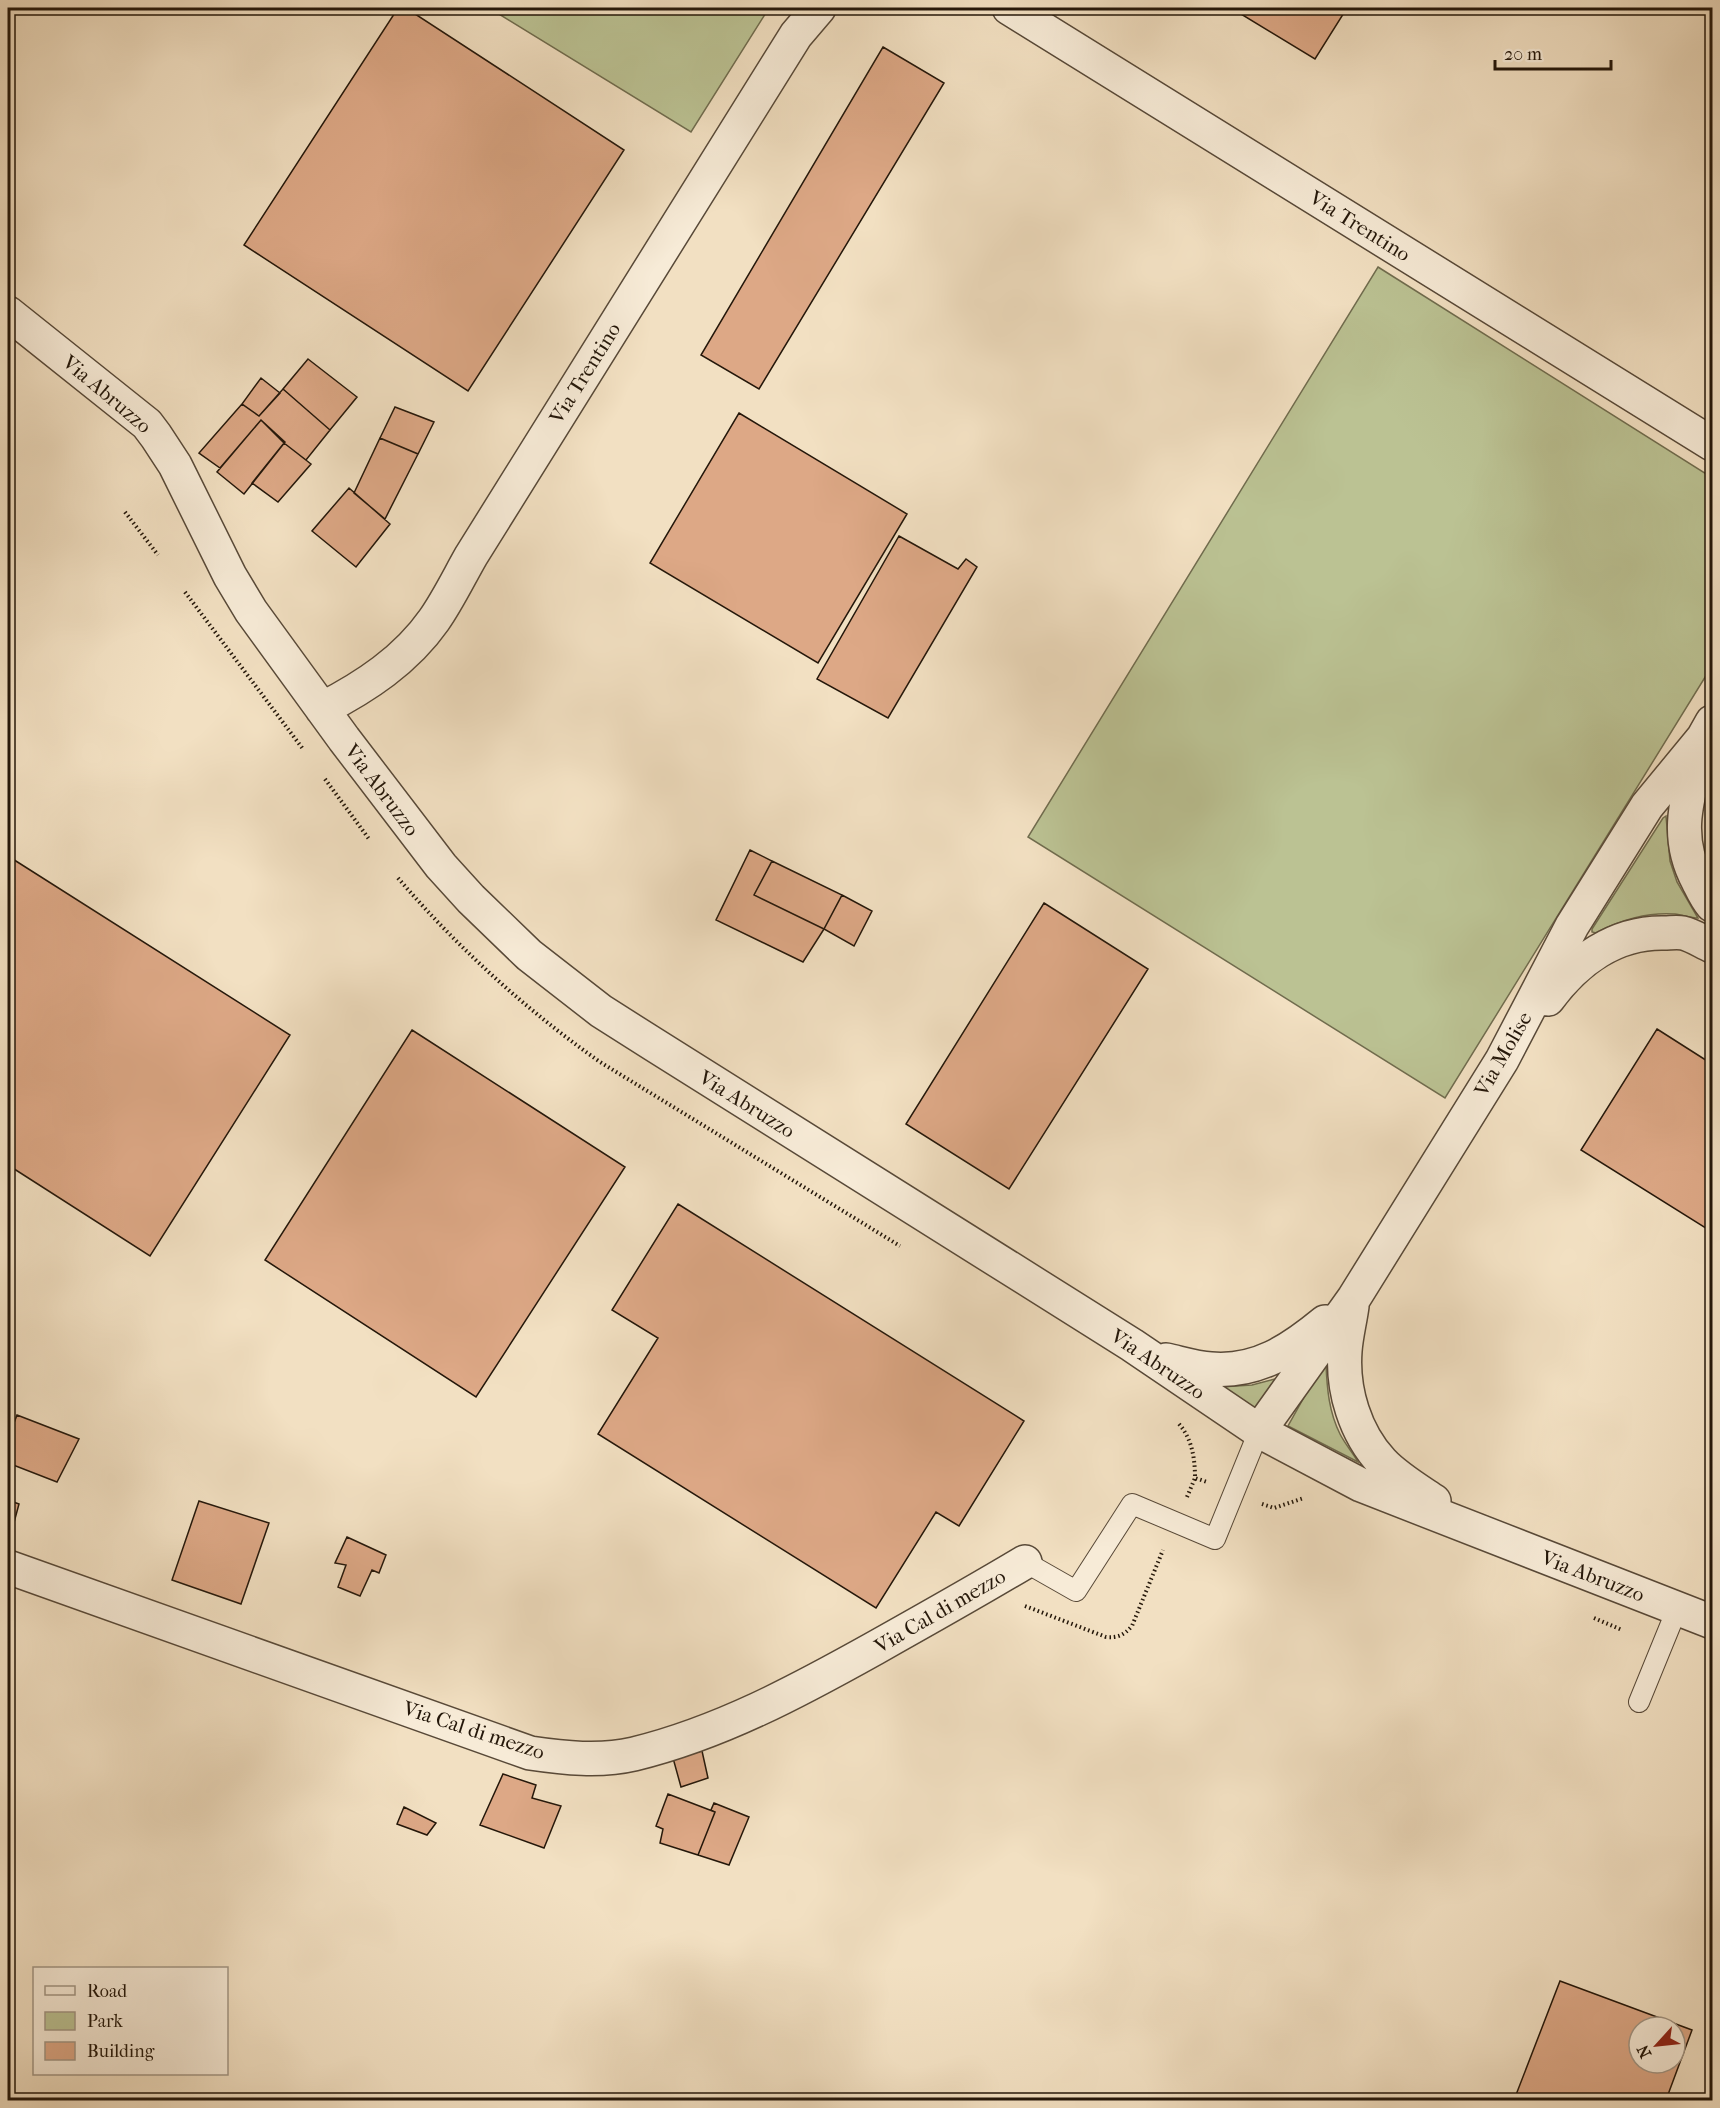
<svg xmlns="http://www.w3.org/2000/svg" width="1720" height="2108" font-family="'IM FELL French Canon',serif">
  <style>
    .green { fill: #bbc293; stroke: #706c4e; stroke-width: 1.5 }
    .building { fill: #dda886; stroke: #24170a; stroke-width: 1.5; fill-rule: evenodd }
    .lines { fill: none; stroke-linecap: round; stroke-linejoin: round }
    .service-casing { stroke: #584938; stroke-width: 22 }
    .minor-casing { stroke: #584938; stroke-width: 36 }
    .path { stroke: #24170a; stroke-width: 4; stroke-dasharray: 1.5 3; stroke-linecap: butt }
    .service { stroke: #f7ebd7; stroke-width: 20 }
    .minor { stroke: #f7ebd7; stroke-width: 33 }
    .labels { text-anchor: middle; stroke-width: 6; stroke-linejoin: round; paint-order: stroke }
    .street-label { font-size: 21px; fill: #24170a; stroke: #f7ebd7 }
  </style>
  <rect width="100%" height="100%" fill="#f2e0c2"/>
  <filter id="stains"><feTurbulence type="fractalNoise" baseFrequency=".00333" numOctaves="4"/><feColorMatrix values="0 0 0 0 .2 0 0 0 0 .09 0 0 0 0 .02 0 0 0 .5 -.17"/></filter>
  <radialGradient id="worn" r=".72"><stop offset=".6" stop-color="#630" stop-opacity="0"/><stop offset="1" stop-color="#630" stop-opacity=".3"/></radialGradient>
  <path class="green" d="M489 8H769L691 132Z
    M1378 267 1708 475 1712 480V666L1445 1098 1028 837Z
    M1666 816 1670 861 1677 882 1698 918C1691 918 1683 915 1675 914 1648 912 1619 920 1596 933L1592 932V929L1663 818Z
    M1326 1364C1327 1389 1329 1412 1340 1434 1345 1444 1353 1453 1358 1462L1288 1426 1317 1374Z
    M1275 1379 1257 1407 1254 1409 1220 1387 1252 1385Z"/>
  <path class="building" d="M398 8H406L624 150 468 391 244 245Z
    M1231 8H1347L1315 59Z
    M883 47 944 83 759 389 701 355Z
    M308 359 357 397 330 430 283 389Z
    M261 378 280 393 259 416 242 404Z
    M283 389 330 430 306 460 284 443 261 420 220 468 199 453 242 404 259 416Z
    M395 407 434 422 418 454 380 438Z
    M739 413 907 514 818 663 650 563Z
    M261 420 285 442 244 494 217 472Z
    M380 438 418 454 385 519 354 493Z
    M284 443 311 464 278 502 252 483Z
    M349 488 390 524 356 567 312 531Z
    M899 536 958 569 966 559 977 567 888 718 817 679Z
    M750 850 772 861 754 895 824 929 803 962 716 920Z
    M8 856 290 1035 150 1256 8 1165Z
    M772 861 842 895 824 929 754 895Z
    M842 895 872 911 854 946 824 929Z
    M1044 903 1148 969 1009 1189 906 1124Z
    M1657 1029 1712 1064V1232L1581 1150Z
    M412 1030 625 1167 476 1397 265 1260Z
    M678 1204 1024 1421 959 1526 936 1512 876 1608 598 1434 658 1338 612 1310Z
    M17 1415 79 1439 57 1482 8 1463V1439Z
    M8 1500 19 1504 9 1541 8 1540Z
    M199 1501 269 1523 241 1604 172 1580Z
    M347 1537 386 1555 379 1573 372 1570 360 1596 338 1587 346 1565 335 1563Z
    M702 1751 708 1778 681 1787 673 1758Z
    M503 1774 536 1785 532 1798 561 1806 544 1848 480 1825Z
    M668 1794 715 1812 698 1855 660 1843 663 1829 656 1826Z
    M714 1803 749 1817 729 1865 698 1855 715 1812 711 1810Z
    M404 1807 436 1823 427 1835 397 1824Z
    M1560 1981 1692 2030 1666 2100H1514ZM1639 2027H1675V2063H1639Z"/>
  <g class="lines">
    <g class="service-casing">
      <path id="service" d="M1025 1562 1076 1591 1132 1504 1215 1539 1259 1431
        M1639 1702 1677 1609"/>
    </g>
    <g class="minor-casing">
      <path id="minor" d="M1009 8 1712 444
        M8 313 147 424 156 436 175 465 230 576 251 611 344 739 441 866 471 899 529 955 601 1011 653 1044 1132 1345 1259 1431 1361 1485 1712 1622
        M322 709C365 687 406 660 434 620 448 600 459 577 471 556L796 35 819 8
        M1700 748C1688 796 1673 835 1698 881 1702 889 1706 898 1712 905
        M1548 999C1576 961 1615 932 1664 933 1670 933 1677 932 1683 933 1692 935 1703 942 1712 946
        M1352 1306C1350 1321 1346 1336 1345 1351 1342 1390 1355 1433 1382 1462 1396 1477 1416 1489 1434 1501
        M1166 1360C1180 1363 1196 1368 1211 1369 1257 1373 1291 1350 1325 1322
        M1259 1431 1354 1298 1502 1060 1572 926 1647 806 1703 738 1712 722
        M8 1567 530 1753C564 1758 600 1762 634 1754 720 1733 798 1691 875 1648 925 1620 975 1592 1025 1562"/>
    </g>
    <path class="path" d="M125 512 158 555
      M185 592 303 749
      M325 779 369 839
      M398 878C458 948 525 1009 600 1062L900 1246
      M1179 1424C1192 1439 1195 1458 1195 1478L1207 1482
      M1187 1497 1195 1478
      M1262 1504 1274 1508 1304 1498
      M1025 1606 1106 1637C1118 1638 1124 1635 1132 1626L1163 1550
      M1594 1618 1622 1630
      M1706 1662 1712 1665"/>
    <use href="#service" class="service"/>
    <use href="#minor" class="minor"/>
  </g>
  <g class="labels">
    <g class="street-label">
      <text transform="translate(1360 226) rotate(32)" y="7">Via Trentino</text>
      <text transform="translate(585 373) rotate(-58)" y="7">Via Trentino</text>
      <text transform="translate(107 394) rotate(40)" y="7">Via Abruzzo</text>
      <text transform="translate(382 790) rotate(53)" y="7">Via Abruzzo</text>
      <text transform="translate(1503 1054) rotate(-60)" y="7">Via Molise</text>
      <text transform="translate(747 1104) rotate(32)" y="7">Via Abruzzo</text>
      <text transform="translate(1158 1364) rotate(34)" y="7">Via Abruzzo</text>
      <text transform="translate(1593 1576) rotate(21)" y="7">Via Abruzzo</text>
      <text transform="translate(940 1611) rotate(-30)" y="7">Via Cal di mezzo</text>
      <text transform="translate(474 1730) rotate(18)" y="7">Via Cal di mezzo</text>
    </g>
  </g>
  <rect width="1720" height="2108" fill="none" stroke="#f2e0c2" stroke-width="30"/>
  <rect x="9" y="9" width="1702" height="2090" fill="none" stroke="#24170a" stroke-width="3"/>
  <rect x="15" y="15" width="1690" height="2078" fill="none" stroke="#24170a" stroke-width="1.5"/>
  <rect x="33" y="1967" width="195" height="108" fill="#f7ebd7" stroke="#a39685" stroke-width="1.5"/>
  <rect x="45" y="1986" width="30" height="9" fill="#f7ebd7" stroke="#a39685" stroke-width="1.5"/>
  <text x="87" y="1997" font-size="18" fill="#24170a">Road</text>
  <rect x="45" y="2012" width="30" height="18" fill="#bbc293" stroke="#a39685" stroke-width="1.5"/>
  <text x="87" y="2027" font-size="18" fill="#24170a">Park</text>
  <rect x="45" y="2042" width="30" height="18" fill="#dda886" stroke="#a39685" stroke-width="1.5"/>
  <text x="87" y="2057" font-size="18" fill="#24170a">Building</text>
  <g transform="translate(1657 2045) rotate(243)"><circle r="28" fill="#f7ebd7" stroke="#a39685" stroke-width="1.5"/>
  <path d="M0-4.5L10 22L0 15L-10 22Z" fill="#8f2418"/>
  <text y="-9" font-size="16" font-weight="bold" text-anchor="middle" fill="#24170a">N</text>
  </g>
  <path d="M1495 60v9h116v-9" fill="none" stroke="#24170a" stroke-width="3"/>
  <text x="1504" y="60" font-size="18" fill="#24170a" stroke="#f7ebd7" stroke-width="4.5" paint-order="stroke">20 m</text>
  <rect width="100%" height="100%" filter="url(#stains)"/>
  <rect width="100%" height="100%" fill="url(#worn)"/>
</svg>
